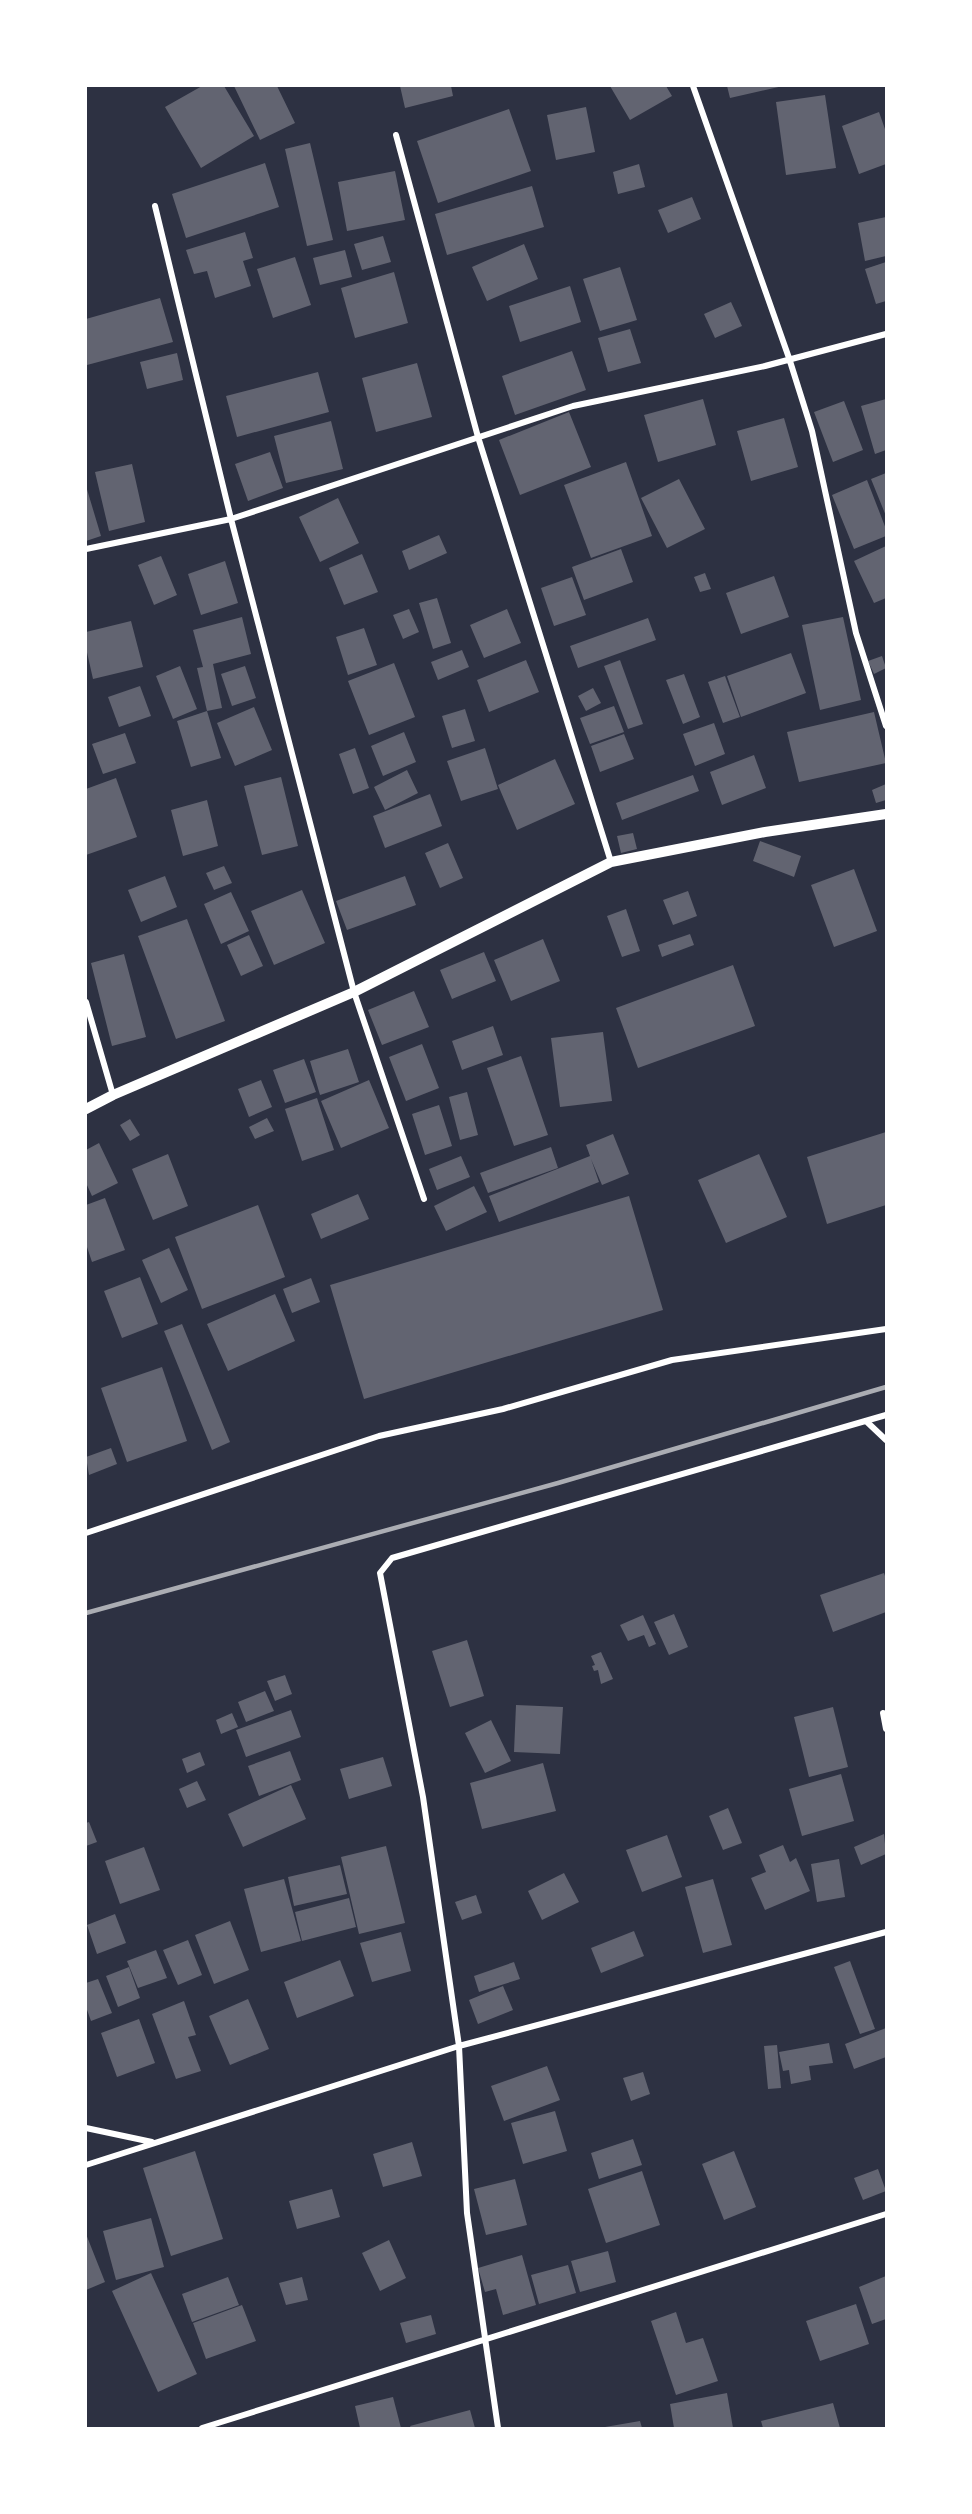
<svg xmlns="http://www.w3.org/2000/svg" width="972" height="2514" font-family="'Varela Round',sans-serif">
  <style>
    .building { fill: #626471 }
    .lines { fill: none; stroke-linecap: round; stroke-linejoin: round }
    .minor { stroke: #fff; stroke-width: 6 }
    .tertiary { stroke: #fff; stroke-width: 10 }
    .rail { stroke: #abadb3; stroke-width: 4.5 }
  </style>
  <rect width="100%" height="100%" fill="#2d3142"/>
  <path class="building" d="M202 86H224L254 136 201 168 165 107Z
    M234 86H277L295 123 260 140Z
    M400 86H451L453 96 405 108Z
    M610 86H666L672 96 630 120Z
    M727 86H783L730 98Z
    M825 95 836 168 786 175 776 102Z
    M586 107 595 152 556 160 547 115Z
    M509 109 531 171 438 203 417 141Z
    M879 112 886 132V164L859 174 842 126Z
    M310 143 333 240 307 246 285 149Z
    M265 163 279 207 186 238 172 194Z
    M639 164 645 187 618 194 613 172Z
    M395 171 405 220 347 231 338 182Z
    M532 186 544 227 447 255 435 214Z
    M692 197 701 219 668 233 658 210Z
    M886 217V256L865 261 858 223Z
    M245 232 253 258 243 261 251 286 215 298 207 271 194 274 186 250Z
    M383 236 391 262 362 270 354 244Z
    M524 244 538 279 487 301 472 267Z
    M345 250 352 277 320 285 313 258Z
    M295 257 311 305 273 318 257 269Z
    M886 262V301L876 304 865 269Z
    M620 267 637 320 600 331 583 279Z
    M394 272 408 323 355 338 341 288Z
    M570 286 581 322 520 342 509 306Z
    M160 298 173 342 87 365 86 319Z
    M731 302 742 326 715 338 704 314Z
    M630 329 641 363 608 372 598 338Z
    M572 351 586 390 515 415 502 376Z
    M177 353 183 380 147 389 140 362Z
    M417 363 432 417 376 432 362 378Z
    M318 372 329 412 237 437 226 396Z
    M703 399 716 445 658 462 644 415Z
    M886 399V450L875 454 861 406Z
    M844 401 863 450 833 462 814 412Z
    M569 412 591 467 520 495 499 440Z
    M784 418 798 467 751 481 737 431Z
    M331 421 343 469 286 483 274 436Z
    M270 452 283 488 248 501 235 464Z
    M626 462 652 536 591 558 564 485Z
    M132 464 145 522 109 531 95 472Z
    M886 473V516L871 479Z
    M679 479 705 529 667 548 641 498Z
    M867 480 886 529V536L854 549 832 495Z
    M86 486 101 536 86 541Z
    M338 498 359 543 320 562 299 517Z
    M439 535 447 553 409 570 402 551Z
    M886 546V598L874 603 854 561Z
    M621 549 633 582 584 600 572 567Z
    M362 554 378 592 344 605 329 568Z
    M161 556 177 595 154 605 138 565Z
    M225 561 238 603 201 615 188 574Z
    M705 573 711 589 700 592 694 577Z
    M774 576 789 617 741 634 726 593Z
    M572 577 586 615 554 626 541 588Z
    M437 598 451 643 433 649 419 603Z
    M409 609 419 632 403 639 393 615Z
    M507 609 521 643 484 658 470 625Z
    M242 617 251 654 213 664 222 708 207 711 197 668 203 667 193 630Z
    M843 617 861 700 820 710 802 625Z
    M648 618 656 640 578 668 570 646Z
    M131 621 143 667 93 679 86 648V632Z
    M364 628 377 665 348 675 336 637Z
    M462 650 469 667 438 680 431 662Z
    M791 653 806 693 741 717 727 676Z
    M882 656 886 668 874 674 868 661Z
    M526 660 539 692 489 712 477 680Z
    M620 660 643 724 628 729 604 666Z
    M394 663 415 717 369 735 348 681Z
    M180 666 197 709 173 719 156 676Z
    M245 666 256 698 232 706 221 674Z
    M684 674 700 717 683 724 666 680Z
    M725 676 740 717 723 723 708 682Z
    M140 686 151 716 119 727 108 697Z
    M593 688 601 703 586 711 578 696Z
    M614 706 624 732 590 744 580 718Z
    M254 707 272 750 235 766 217 723Z
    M465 709 475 741 452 748 442 716Z
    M207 711 221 758 191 767 177 721Z
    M874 712 886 763 799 782 787 732Z
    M714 723 725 754 695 766 683 734Z
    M404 732 416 762 383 776 371 746Z
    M125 733 136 763 103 774 92 744Z
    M624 734 634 759 600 772 591 746Z
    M355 748 369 788 353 794 339 754Z
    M485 748 498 789 461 801 447 761Z
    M754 755 766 788 722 805 710 772Z
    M555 759 575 804 517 830 498 785Z
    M407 770 418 793 385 810 374 787Z
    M693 775 699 791 622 820 616 803Z
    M281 777 298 846 262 855 244 786Z
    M116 778 137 837 86 855V789Z
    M886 784V800L876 803 872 790Z
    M430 794 442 826 385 848 373 816Z
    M207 800 218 846 183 856 171 810Z
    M633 833 637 849 621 853 617 836Z
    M760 841 801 856 794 877 753 861Z
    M448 843 463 878 440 888 425 853Z
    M224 866 232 883 214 890 206 873Z
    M854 869 877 931 834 947 811 885Z
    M165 876 177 907 141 922 128 890Z
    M405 876 416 905 347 930 336 901Z
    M302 890 325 943 274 965 251 911Z
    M688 891 697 916 673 925 663 900Z
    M231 892 249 931 221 944 204 904Z
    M626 909 640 951 622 957 607 916Z
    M187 919 225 1021 176 1039 138 936Z
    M690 934 694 945 662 957 658 945Z
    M249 935 263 966 241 976 227 945Z
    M543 939 560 981 511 1001 494 960Z
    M484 952 496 981 452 999 440 970Z
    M124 954 146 1037 112 1046 91 963Z
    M733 965 755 1026 638 1068 616 1008Z
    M414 991 429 1027 382 1045 368 1010Z
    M493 1026 503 1055 462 1070 452 1041Z
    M603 1032 612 1101 560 1107 551 1038Z
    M422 1044 439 1088 406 1101 389 1057Z
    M348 1049 359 1082 320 1095 310 1061Z
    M521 1056 548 1135 514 1146 487 1068Z
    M304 1059 316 1092 285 1103 273 1070Z
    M261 1080 272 1107 249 1117 238 1089Z
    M369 1080 389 1128 341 1148 321 1101Z
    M467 1092 478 1135 460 1140 449 1097Z
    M317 1098 334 1150 302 1161 285 1109Z
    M439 1105 452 1146 425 1155 412 1114Z
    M267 1118 274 1131 255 1139 249 1127Z
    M130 1119 140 1135 130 1141 120 1125Z
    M886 1132V1205L827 1224 807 1157Z
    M613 1134 629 1174 602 1185 591 1159 599 1182 499 1222 489 1196 590 1156 586 1145Z
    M99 1143 118 1183 92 1196 86 1183V1150Z
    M551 1147 558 1168 488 1193 480 1173Z
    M168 1154 188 1206 153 1220 132 1169Z
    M759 1154 787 1217 726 1243 698 1180Z
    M461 1156 470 1177 437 1190 429 1169Z
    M474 1186 487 1212 446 1231 434 1206Z
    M358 1194 369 1219 321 1239 311 1214Z
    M629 1196 663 1310 364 1399 330 1285Z
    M105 1198 125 1250 92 1262 86 1244V1205Z
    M258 1205 285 1277 202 1309 175 1237Z
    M169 1248 188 1290 161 1303 142 1260Z
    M140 1277 158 1324 122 1338 104 1291Z
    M311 1278 320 1302 292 1313 283 1289Z
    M275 1294 295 1341 228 1371 207 1324Z
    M182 1324 230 1442 212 1450 164 1331Z
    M162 1367 187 1441 127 1462 101 1388Z
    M111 1448 117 1464 89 1475 86 1457Z
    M884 1573 886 1579V1612L833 1632 820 1595Z
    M674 1614 688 1647 669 1655 654 1622Z
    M643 1615 656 1644 649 1647 644 1635 628 1641 620 1625Z
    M467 1640 484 1696 450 1707 432 1651Z
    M601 1652 613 1679 601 1684 598 1670 594 1671 592 1666 595 1665 591 1656Z
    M285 1675 292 1694 275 1701 267 1681Z
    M265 1691 274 1711 246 1722 238 1702Z
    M516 1705 563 1707 560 1754 514 1752Z
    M833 1707 848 1767 809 1777 794 1717Z
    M291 1710 301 1737 246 1757 236 1730Z
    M232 1713 238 1727 221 1734 216 1720Z
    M491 1720 511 1761 485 1773 465 1733Z
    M290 1751 301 1780 259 1796 248 1766Z
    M200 1752 205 1765 187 1773 182 1759Z
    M383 1757 392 1786 349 1799 340 1769Z
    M543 1763 556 1811 482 1829 470 1783Z
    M841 1774 854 1821 802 1836 789 1789Z
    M197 1781 206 1800 187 1808 179 1789Z
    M291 1785 306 1819 243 1847 228 1814Z
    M728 1808 742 1843 723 1850 709 1816Z
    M89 1822 97 1842 86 1846V1823Z
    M884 1834 886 1854 861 1865 854 1847Z
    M667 1835 682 1877 642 1892 626 1850Z
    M783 1845 790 1862 796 1858 810 1891 765 1910 751 1878 766 1872 759 1855Z
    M386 1846 405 1923 359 1934 341 1857Z
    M144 1847 160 1890 120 1904 105 1861Z
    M839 1859 845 1897 817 1902 811 1864Z
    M340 1865 347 1894 294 1906 288 1877Z
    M564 1873 579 1902 542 1920 528 1891Z
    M284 1879 301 1941 261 1952 244 1889Z
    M713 1879 732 1945 703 1953 685 1887Z
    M476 1895 482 1913 462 1920 455 1902Z
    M349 1898 356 1927 302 1941 295 1912Z
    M115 1914 126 1943 97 1954 87 1925Z
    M230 1921 249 1970 214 1984 195 1935Z
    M634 1931 644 1956 601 1973 591 1948Z
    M401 1932 411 1971 372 1982 360 1943Z
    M188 1940 202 1975 178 1985 163 1950Z
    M156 1950 167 1978 138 1988 127 1961Z
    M340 1960 354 1996 297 2018 284 1982Z
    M850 1961 875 2029 860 2034 834 1967Z
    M514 1962 520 1979 479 1992 474 1976Z
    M129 1967 140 1998 118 2007 106 1976Z
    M98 1979 112 2013 91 2021 86 2007V1983Z
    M503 1986 513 2010 478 2024 469 2000Z
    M248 1999 269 2049 230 2065 209 2016Z
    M184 2001 196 2035 188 2037 201 2071 176 2079 152 2014Z
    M139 2019 155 2063 117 2077 101 2033Z
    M886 2028V2057L854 2069 845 2044Z
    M829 2043 833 2063 809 2066 811 2080 791 2084 789 2070 783 2071 779 2052Z
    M777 2045 781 2088 768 2089 764 2046Z
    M547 2066 560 2100 504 2121 491 2086Z
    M643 2072 650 2094 631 2101 623 2078Z
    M555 2111 567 2151 523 2164 511 2123Z
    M633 2139 642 2165 599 2179 591 2153Z
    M412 2142 422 2176 383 2187 373 2154Z
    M195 2151 223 2239 171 2256 143 2168Z
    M734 2151 756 2207 724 2220 702 2164Z
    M878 2169 886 2191 863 2200 854 2178Z
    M642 2171 660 2225 606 2243 588 2189Z
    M515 2179 527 2225 486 2235 474 2189Z
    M332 2189 340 2217 297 2229 289 2201Z
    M151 2218 164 2267 116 2280 103 2231Z
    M86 2234 105 2282 86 2290Z
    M389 2240 406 2278 380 2291 362 2253Z
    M608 2251 616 2282 580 2292 571 2261Z
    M522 2255 536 2305 503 2315 496 2289 485 2292 478 2268Z
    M568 2265 576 2293 539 2304 531 2275Z
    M151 2273 197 2374 158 2392 112 2291Z
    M886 2276V2319L872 2324 859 2287Z
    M228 2277 239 2305 192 2322 182 2294Z
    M302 2277 308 2300 286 2305 279 2283Z
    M856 2304 869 2344 820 2361 806 2321Z
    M242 2305 256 2341 206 2359 193 2323Z
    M676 2312 686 2343 703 2338 718 2381 676 2395 651 2321Z
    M431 2315 436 2334 406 2343 400 2323Z
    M727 2393 733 2428H674L670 2404Z
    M393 2397 401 2428H360L355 2406Z
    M833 2403 840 2428H763L761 2421Z
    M470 2410 475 2428H411L410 2426Z
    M640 2421 642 2428H605V2427Z"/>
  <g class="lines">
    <path class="minor" d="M693 86 789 358 812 431 856 633 886 726
      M396 135 478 437 611 862
      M155 206 231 519 354 992 424 1199
      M86 549 231 519 573 406 765 366 886 334
      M86 1002 113 1095
      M866 1421 886 1440
      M86 1533 379 1436 503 1409 672 1360 886 1329
      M883 1713 886 1729
      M86 2128 152 2142
      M86 2165 459 2046 886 1932
      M202 2428 886 2214
      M498 2428 467 2213 459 2046 423 1797 380 1573 392 1558 886 1415"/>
    <path class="tertiary" d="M86 1109 113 1095 354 992 611 862 765 832 886 814"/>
    <path class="rail" d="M86 1613 558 1483 886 1387"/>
  </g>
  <rect width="972" height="2514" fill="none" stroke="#ffffff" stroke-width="174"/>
</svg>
